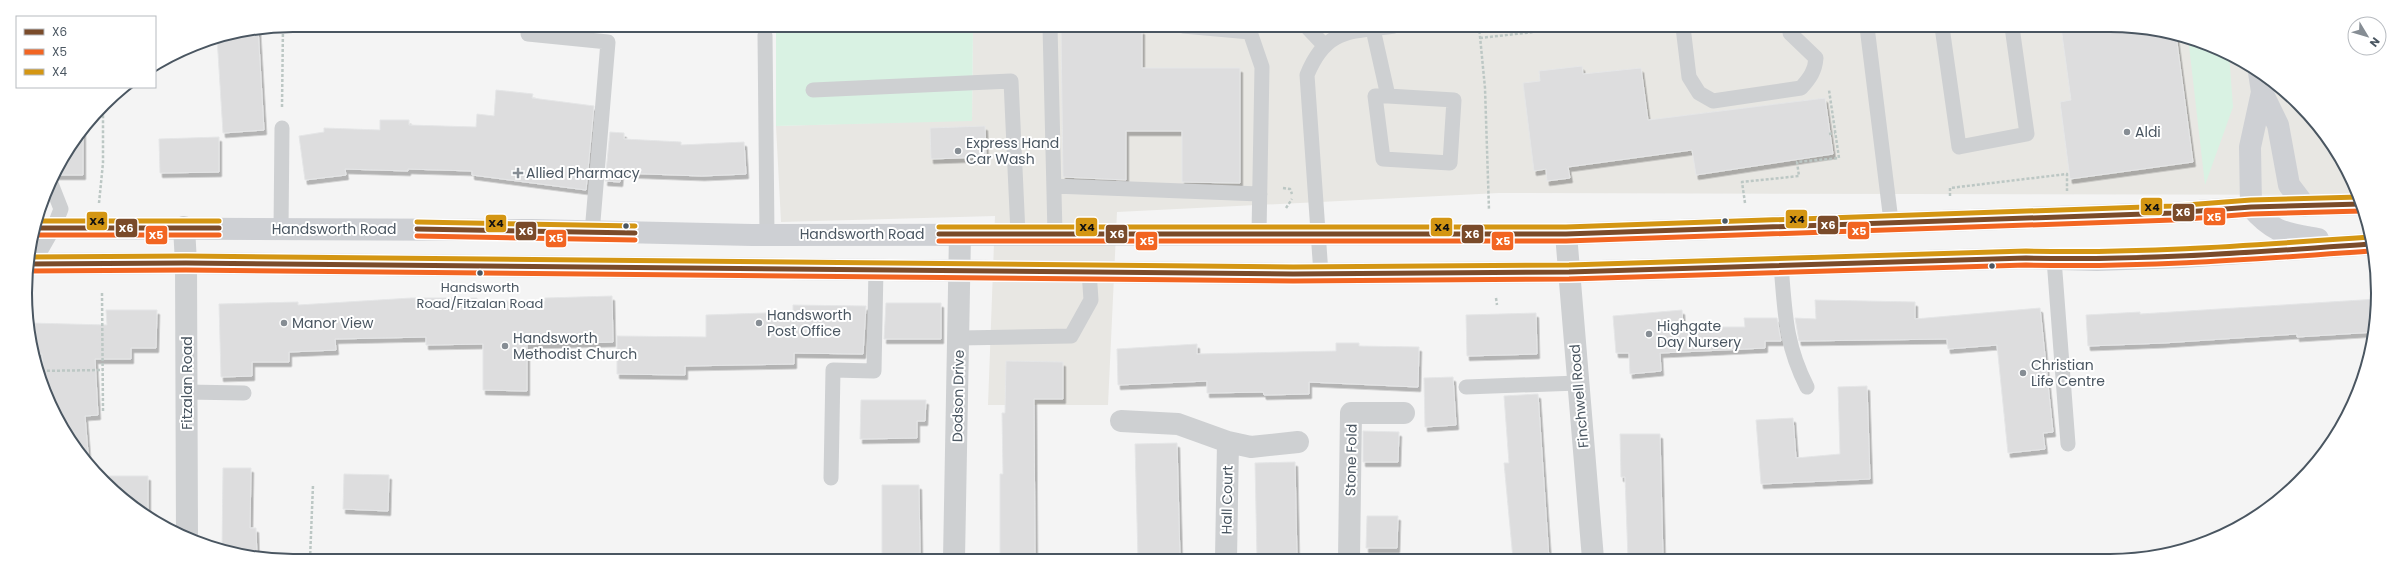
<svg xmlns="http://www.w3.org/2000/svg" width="2403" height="586" font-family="Poppins,sans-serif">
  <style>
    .commercial { fill: #e8e7e3 }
    .green { fill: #d9f2e3 }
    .building { fill: #ddddde; stroke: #e5e6e7; filter: url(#shadow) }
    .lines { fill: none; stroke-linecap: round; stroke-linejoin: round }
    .path { stroke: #bcc7c4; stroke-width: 2.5; stroke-dasharray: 3 2; stroke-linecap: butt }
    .lane { stroke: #ced0d2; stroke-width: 15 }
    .street { stroke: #ced0d2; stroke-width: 22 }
    .secondary { stroke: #ced0d4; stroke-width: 22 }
    .bus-1-casing { stroke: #fff; stroke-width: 8 }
    .bus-2-casing { stroke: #fff; stroke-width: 8 }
    .bus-3-casing { stroke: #fff; stroke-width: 8 }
    .bus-1 { stroke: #7a4b2a; stroke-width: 5 }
    .bus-2 { stroke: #f26522; stroke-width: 5 }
    .bus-3 { stroke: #d49613; stroke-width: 5 }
    .poi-dot { fill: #868d94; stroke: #fff; stroke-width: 1.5 }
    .bus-dot { fill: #4a5661; stroke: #fff; stroke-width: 1.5 }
    .labels { text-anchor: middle; stroke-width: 4; stroke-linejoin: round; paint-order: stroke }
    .bus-label { font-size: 13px; fill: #4a5661; stroke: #fff }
    .poi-label { font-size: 14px; fill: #4a5661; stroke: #fff; text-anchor: start }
    .street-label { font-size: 14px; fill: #4a5661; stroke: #fff }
    .rim { fill: none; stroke: #4a5661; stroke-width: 2 }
    .line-badge { stroke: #fff; stroke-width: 1.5 }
    .badge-label { font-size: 11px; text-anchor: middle; font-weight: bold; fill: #fff }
    .pale-badge-label { font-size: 11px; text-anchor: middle; font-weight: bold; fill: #111 }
  </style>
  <defs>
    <filter id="shadow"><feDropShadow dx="2.5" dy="4.5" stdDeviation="0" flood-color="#0004"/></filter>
  </defs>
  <rect width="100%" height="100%" fill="#f4f4f4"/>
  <path class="commercial" d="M973 26 2145 27 2196 39 2244 61 2287 92 2323 130 2350 175 2358 195 1499 193 1117 212 1108 405H988L995 216 781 222 776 126 972 120Z"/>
  <path class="green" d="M776 26H973L972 121 776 126Z
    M2188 37 2229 54 2233 107 2205 185Z"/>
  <path class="building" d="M2061 27H2145L2176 35 2193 162 2070 179 2060 102 2071 100Z
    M258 28 264 130 223 133 217 37 241 30Z
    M1061 30H1142V68H1240V183L1182 182V131H1126V180L1063 177Z
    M1582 66 1583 74 1641 68 1648 120 1825 98 1833 154 1696 175 1692 150 1568 167 1570 178 1547 181 1546 169 1534 171 1523 83 1540 81 1539 71Z
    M496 90 533 94 532 98 594 106 586 190 472 175V171L408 169V171L345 169 346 175 305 180 299 136 324 132V128L380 130V120H409V125L476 127 477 114 494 116Z
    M985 126 986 157 931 159 930 128Z
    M83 127V175H56L54 173Z
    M610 132 624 133V139L681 142V145L744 142 746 174 702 176 621 173 620 182 605 181Z
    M219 137V172L160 173 159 139Z
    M612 296 613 342 527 344V391L483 390V344L426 345V337L335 339 336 350 289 352V362H252V376L221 377 219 304 298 302V305L411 298H477V301H545V298Z
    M2377 299 2375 332 2297 337V334L2163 343 2088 346 2086 315 2140 312V314Z
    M1815 300 1915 302V319L2040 308 2053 432 2043 433 2045 449 2008 453 1997 345 1948 349 1947 339 1799 341 1795 318 1816 319Z
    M886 303H941V339H884Z
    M793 305 866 306 863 354 794 353V364L685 366V375L617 374V336L706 337V315L793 312Z
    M106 310H157L156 348H131V359H95L98 415 85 416 89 465 81 456 53 412 44 389 42 354H33L30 323 107 325Z
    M1682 310 1683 327H1745L1744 318H1777L1781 341H1765V348L1660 353 1661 371 1630 374 1629 353H1616L1613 316Z
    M1536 313 1537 354 1467 356 1466 315Z
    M1336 343H1359V346L1419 347 1418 387 1309 382V394L1264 395 1263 392 1207 393V381L1118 385 1117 349 1197 344V354L1336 351Z
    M1006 361 1063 362V399H1034L1035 559H1000V474H1003L1002 413H1005Z
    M1453 377 1456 425 1425 427 1424 378Z
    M1867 386 1870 479 1761 484 1756 420 1793 418 1796 458 1840 454 1838 387Z
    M1538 394 1549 559H1513L1504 463H1509L1504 396Z
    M861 400H926L925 421H917V438L860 439Z
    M1363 431 1399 432 1398 462H1363Z
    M1620 434H1660L1663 559H1628L1625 477H1621Z
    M1177 443 1180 559H1138L1135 444Z
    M1295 462 1297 559H1257L1255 463Z
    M223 468H251L250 528H256L257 558 222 550Z
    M344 474 389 475 388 511 343 509Z
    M99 476H148V517L116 495Z
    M882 485H919L920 553 882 554Z
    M1367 516H1398L1397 548H1366Z"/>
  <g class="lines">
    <path class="path" d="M1479 26 1485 88 1489 210
      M1480 38 1578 27
      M282 107 283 26
      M1829 134 1835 133
      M1283 188 1290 189 1292 194
      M1950 196V188L2067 174V191
      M99 203 103 163V105
      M1745 203 1742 182 1799 176 1797 162 1839 158 1829 90
      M1286 208 1292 199
      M102 293 103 411
      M1496 298 1497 305
      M37 371 103 370
      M310 559 313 485"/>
    <path class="lane" d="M1050 26 1055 234
      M1183 26 1250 32 1262 67 1259 233
      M1306 26 1324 45
      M1683 27 1689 77 1699 93 1713 101 1801 88C1810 78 1815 71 1816 58L1790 33V27
      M1867 27 1891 221
      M1942 27 1959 147 2027 134 2012 27
      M1373 29 1388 96H1375L1383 159 1450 163 1454 100 1388 96
      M528 34 608 42 592 233
      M765 35 767 235
      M813 90 1011 81 1018 234
      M1054 186 1260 194
      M281 229 282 128
      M2054 259 2068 444
      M33 264 54 227 61 209 50 181
      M1781 265C1785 312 1785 344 1807 387
      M1321 274 1307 75C1326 28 1350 32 1394 26
      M959 338 1071 336 1091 300 1089 271
      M1466 387 1578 383
      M187 392 244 393
      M831 478 833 370 874 371 876 268"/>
    <path class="street" d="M184 227 186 263 187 538
      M1566 234 1593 559
      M1121 421 1178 424 1228 442 1251 447 1298 442
      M954 559 960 234
      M1226 559 1228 442
      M1349 559 1351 413H1404"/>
    <path class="secondary" d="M2259 72 2262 92 2278 125 2289 185 2305 206
      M2262 92 2250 147 2251 207C2273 233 2285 233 2318 239
      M34 228 532 230 752 235 1566 234 2173 213 2251 207 2362 204
      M27 264 186 263 1293 274 1569 272 2026 258 2097 260 2182 257 2372 244"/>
    <g class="bus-1-casing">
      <path id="bus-1" d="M34 228H219
        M417 229 635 233
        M939 234H1566L2173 213 2251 207 2361 204
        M27 264 186 263 1293 274 1569 272 2026 258C2142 261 2257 252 2372 244"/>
    </g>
    <g class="bus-2-casing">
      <path id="bus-2" d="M34 235H219
        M417 236 635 240
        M939 241H1566L2173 220 2251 214 2362 211
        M27 271 186 270 1293 281 1569 279 2026 265C2142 268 2257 259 2372 251"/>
    </g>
    <g class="bus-3-casing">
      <path id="bus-3" d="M35 221H219
        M417 222 635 226
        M939 227H1566L2173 206 2251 200 2359 197
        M29 257 186 256 1293 267 1569 265 2026 251C2141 254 2256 245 2371 237"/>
    </g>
    <use href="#bus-1" class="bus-1"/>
    <use href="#bus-2" class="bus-2"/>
    <use href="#bus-3" class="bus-3"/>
  </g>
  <g class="poi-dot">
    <circle cx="2127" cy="132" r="4"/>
    <circle cx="958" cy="151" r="4"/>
    <path d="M516 167h4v4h4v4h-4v4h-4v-4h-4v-4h4z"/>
    <circle cx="284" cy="323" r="4"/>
    <circle cx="759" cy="323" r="4"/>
    <circle cx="1649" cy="334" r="4"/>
    <circle cx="505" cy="346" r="4"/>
    <circle cx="2023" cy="373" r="4"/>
  </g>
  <g class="bus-dot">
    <circle cx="1725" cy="221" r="3.5"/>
    <circle cx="626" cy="226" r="3.5"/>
    <circle cx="1992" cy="266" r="3.5"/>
    <circle cx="480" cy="273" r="3.5"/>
  </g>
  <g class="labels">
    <g class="bus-label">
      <text x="480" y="292">Handsworth<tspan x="480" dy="16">Road/Fitzalan Road</tspan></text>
    </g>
    <g class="poi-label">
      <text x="2135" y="137">Aldi</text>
      <text x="966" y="148">Express Hand<tspan x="966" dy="16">Car Wash</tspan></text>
      <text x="526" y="178">Allied Pharmacy</text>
      <text x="767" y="320">Handsworth<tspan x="767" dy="16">Post Office</tspan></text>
      <text x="292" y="328">Manor View</text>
      <text x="1657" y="331">Highgate<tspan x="1657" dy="16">Day Nursery</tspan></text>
      <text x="513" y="343">Handsworth<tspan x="513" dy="16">Methodist Church</tspan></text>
      <text x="2031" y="370">Christian<tspan x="2031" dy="16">Life Centre</tspan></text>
    </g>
    <g class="street-label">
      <text x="334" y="234">Handsworth Road</text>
      <text x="862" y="239">Handsworth Road</text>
      <text transform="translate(187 383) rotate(-90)" y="5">Fitzalan Road</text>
      <text transform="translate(958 396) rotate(-89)" y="5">Dodson Drive</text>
      <text transform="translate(1579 396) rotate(-95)" y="5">Finchwell Road</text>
      <text transform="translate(1351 460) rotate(-89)" y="5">Stone Fold</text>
      <text transform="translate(1227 500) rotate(-89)" y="5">Hall Court</text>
    </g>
  </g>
  <path d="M0 0H2403V586H0ZM293 32H2110A261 261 0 0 1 2371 293V293A261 261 0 0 1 2110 554H293A261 261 0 0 1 32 293V293A261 261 0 0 1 293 32Z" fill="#fff" fill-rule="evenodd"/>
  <path class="rim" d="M293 32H2110A261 261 0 0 1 2371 293V293A261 261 0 0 1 2110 554H293A261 261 0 0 1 32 293V293A261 261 0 0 1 293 32Z"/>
  <g class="line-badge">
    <rect x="2140" y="197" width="23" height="19" rx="4" fill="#d49613"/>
    <rect x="2172" y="203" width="23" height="19" rx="4" fill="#7a4b2a"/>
    <rect x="2203" y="207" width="23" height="19" rx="4" fill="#f26522"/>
    <rect x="1785" y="209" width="23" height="20" rx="4" fill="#d49613"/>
    <rect x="86" y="211" width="22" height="20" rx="4" fill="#d49613"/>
    <rect x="485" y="214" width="22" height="19" rx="4" fill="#d49613"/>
    <rect x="1817" y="215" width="22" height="20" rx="4" fill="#7a4b2a"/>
    <rect x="1075" y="217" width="23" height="20" rx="4" fill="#d49613"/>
    <rect x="1430" y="217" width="23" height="20" rx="4" fill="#d49613"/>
    <rect x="115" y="218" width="23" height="20" rx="4" fill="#7a4b2a"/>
    <rect x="1847" y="221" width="23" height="19" rx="4" fill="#f26522"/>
    <rect x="515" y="221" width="22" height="20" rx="4" fill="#7a4b2a"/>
    <rect x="1105" y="224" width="23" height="20" rx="4" fill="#7a4b2a"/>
    <rect x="1461" y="224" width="23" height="20" rx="4" fill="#7a4b2a"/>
    <rect x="145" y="225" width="23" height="20" rx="4" fill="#f26522"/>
    <rect x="545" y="229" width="22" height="19" rx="4" fill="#f26522"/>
    <rect x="1135" y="231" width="23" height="20" rx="4" fill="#f26522"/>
    <rect x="1491" y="231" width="23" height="20" rx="4" fill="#f26522"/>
  </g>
  <g class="badge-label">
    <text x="2183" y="216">X6</text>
    <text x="2214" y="221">X5</text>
    <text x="1828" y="229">X6</text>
    <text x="126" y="232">X6</text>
    <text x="1859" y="235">X5</text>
    <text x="526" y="235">X6</text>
    <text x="1117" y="238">X6</text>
    <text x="1472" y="238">X6</text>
    <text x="156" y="239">X5</text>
    <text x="556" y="242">X5</text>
    <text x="1147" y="245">X5</text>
    <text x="1503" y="245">X5</text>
  </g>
  <g class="pale-badge-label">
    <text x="2152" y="211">X4</text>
    <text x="1797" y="223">X4</text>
    <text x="97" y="225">X4</text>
    <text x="496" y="227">X4</text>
    <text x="1087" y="231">X4</text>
    <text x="1442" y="231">X4</text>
  </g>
  <rect x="16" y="16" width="140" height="72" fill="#ffffff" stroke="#b7bbc0"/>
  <rect x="24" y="29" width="20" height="6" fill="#7a4b2a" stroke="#b7bbc0"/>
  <text x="52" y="36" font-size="12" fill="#4a5661">X6</text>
  <rect x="24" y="49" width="20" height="6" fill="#f26522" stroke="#b7bbc0"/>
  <text x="52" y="56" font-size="12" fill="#4a5661">X5</text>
  <rect x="24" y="69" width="20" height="6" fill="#d49613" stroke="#b7bbc0"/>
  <text x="52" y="76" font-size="12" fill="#4a5661">X4</text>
  <g transform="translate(2367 36) rotate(128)"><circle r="19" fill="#ffffff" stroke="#b7bbc0"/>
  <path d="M0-3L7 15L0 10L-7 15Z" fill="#868d94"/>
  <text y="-6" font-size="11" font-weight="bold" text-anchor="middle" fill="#4a5661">N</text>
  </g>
</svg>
